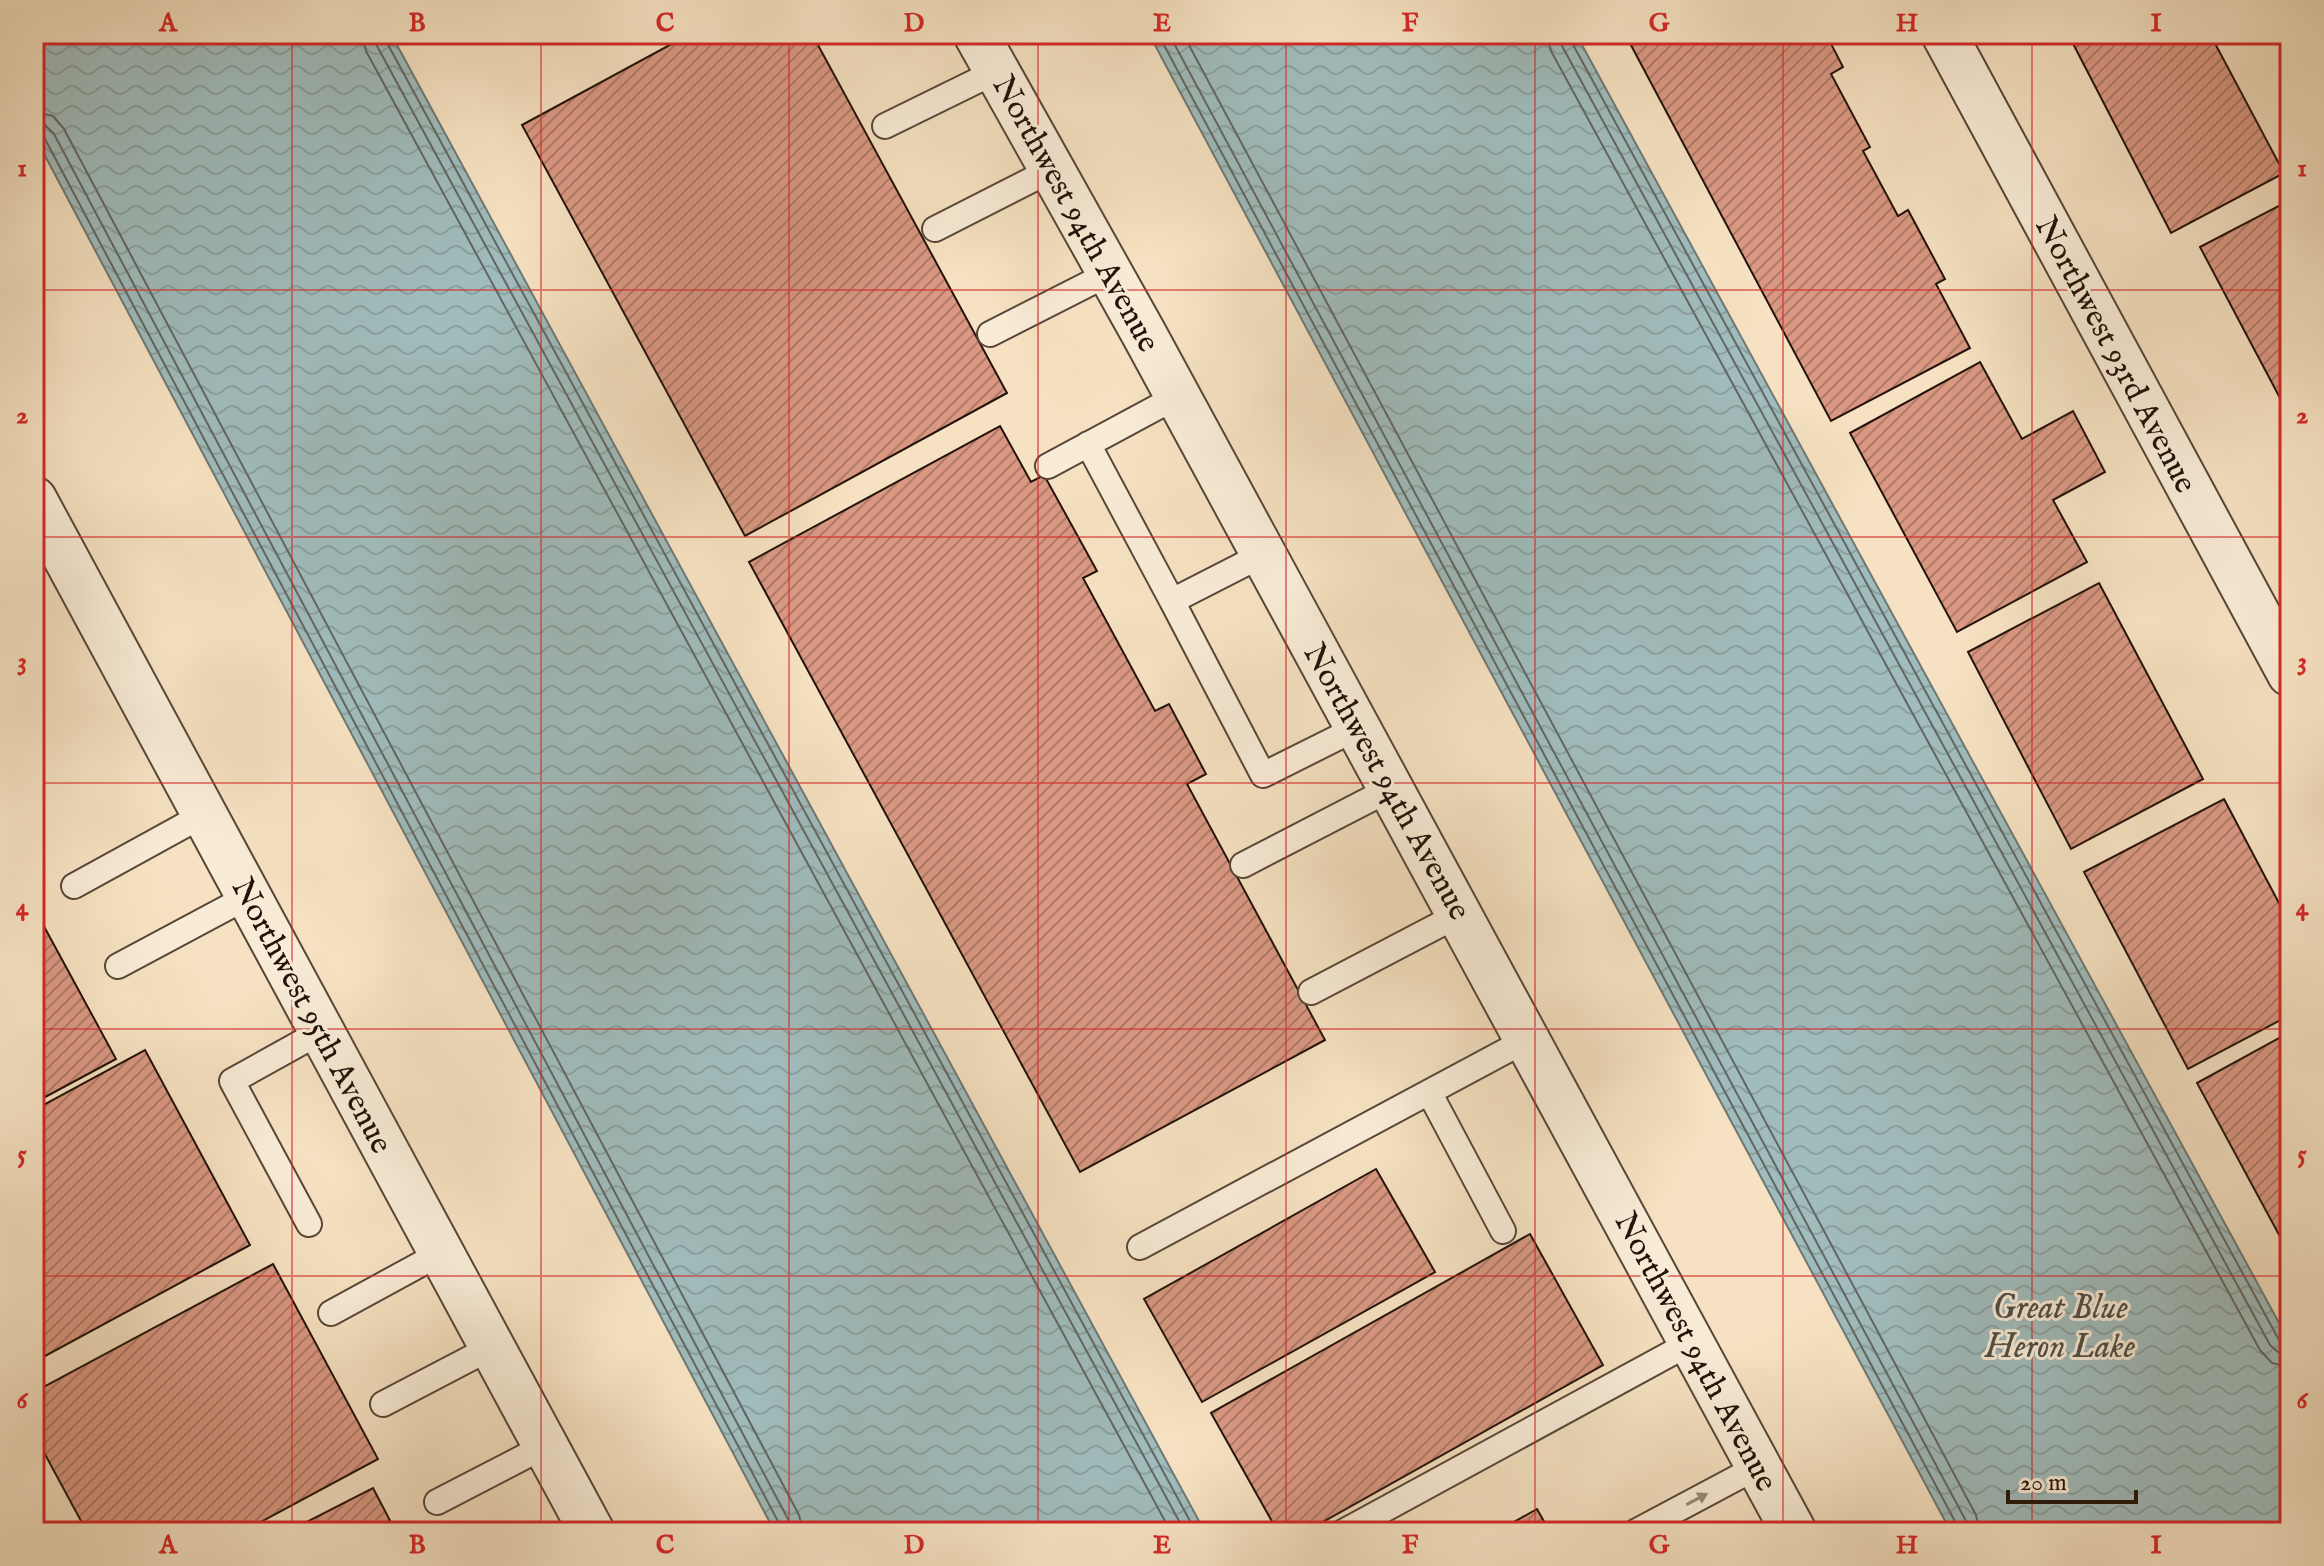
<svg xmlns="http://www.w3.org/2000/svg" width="2324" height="1566" font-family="'IM FELL English',serif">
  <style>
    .water { fill: url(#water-waves); stroke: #6e7875; stroke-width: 2 }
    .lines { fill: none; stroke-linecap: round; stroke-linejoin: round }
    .shore { stroke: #616763; stroke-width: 2 }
    .building { fill: url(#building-hatch); stroke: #22120a; stroke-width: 2 }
    .lane-casing { stroke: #574638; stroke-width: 28 }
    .street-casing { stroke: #574638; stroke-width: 48 }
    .lane { stroke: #f9ecd7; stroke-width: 24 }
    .street { stroke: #f9ecd7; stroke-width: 44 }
    .oneway { fill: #988a7b }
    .grid { fill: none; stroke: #d62828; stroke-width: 2; stroke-opacity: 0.55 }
    .labels { text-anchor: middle; stroke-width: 6; stroke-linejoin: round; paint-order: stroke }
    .street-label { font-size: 32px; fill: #22120a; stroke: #f9ecd7 }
    .water-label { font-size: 34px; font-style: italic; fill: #4e4e48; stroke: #f9ecd7 }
    .neatline { fill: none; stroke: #d62828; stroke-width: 3 }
    .grid-label { font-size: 26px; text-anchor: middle; font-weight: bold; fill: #d62828 }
  </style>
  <defs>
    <pattern id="water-waves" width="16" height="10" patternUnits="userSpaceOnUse" patternTransform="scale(2)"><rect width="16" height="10" fill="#a0bcbc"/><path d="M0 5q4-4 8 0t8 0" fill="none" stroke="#8aa1a0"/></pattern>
    <pattern id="building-hatch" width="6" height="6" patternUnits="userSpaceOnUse" patternTransform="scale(2)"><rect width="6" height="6" fill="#da9883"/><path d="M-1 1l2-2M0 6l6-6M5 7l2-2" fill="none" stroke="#b07b69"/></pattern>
  </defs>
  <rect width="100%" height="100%" fill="#f6e2c2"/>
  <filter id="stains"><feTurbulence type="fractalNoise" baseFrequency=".0025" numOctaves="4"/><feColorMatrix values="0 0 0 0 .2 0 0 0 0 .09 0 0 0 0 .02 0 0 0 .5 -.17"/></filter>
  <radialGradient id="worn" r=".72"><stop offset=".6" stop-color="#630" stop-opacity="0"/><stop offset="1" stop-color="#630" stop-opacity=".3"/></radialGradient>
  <path class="water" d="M34 34H391L1205 1532H775L34 135Z
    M1149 34H1576L2290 1343V1532H1951Z"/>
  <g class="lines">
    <path class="shore" d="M362 34 366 51 1171 1532
      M374 34 377 46 1185 1532
      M385 34 386 41 1196 1532
      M1158 34 1957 1525 1958 1532
      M1169 34 1966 1521 1968 1532
      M1183 34 1976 1515 1980 1532
      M1547 34 1551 51 2260 1350 2272 1363 2290 1367
      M1559 34 1562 46 2270 1345 2278 1352 2290 1355
      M1570 34 1571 41 2279 1340 2290 1345
      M34 112 53 116 64 129 799 1515 803 1532
      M34 124 45 125 54 134 789 1521 791 1532
      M34 134H40L45 139 780 1525 781 1532"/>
  </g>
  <path class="building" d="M690 34H812L1007 393 745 536 522 125Z
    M1625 34H1826L1843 67 1831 74 1870 147 1863 151 1898 216 1908 210 1945 279 1936 284 1970 348 1831 421Z
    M2068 34H2210L2284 173 2171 233Z
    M2290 200V417L2200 247Z
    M1980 362 2022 439 2073 411 2105 472 2053 500 2087 562 1957 632 1850 433Z
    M1000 426 1031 482 1044 475 1097 571 1083 578 1155 711 1169 704 1206 774 1187 784 1325 1040 1080 1172 749 562Z
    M2099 583 2203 779 2071 849 1968 652Z
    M2224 799 2290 924V1015L2188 1069 2084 872Z
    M34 908 116 1059 34 1103Z
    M2290 1032V1255L2197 1083Z
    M145 1050 250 1245 34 1362V1110Z
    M1376 1169 1435 1272 1202 1402 1144 1299Z
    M1530 1234 1603 1365 1305 1532H1278L1211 1413Z
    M273 1264 378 1459 242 1532H87L34 1434V1392Z
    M373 1488 396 1532H287Z
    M1537 1509 1550 1532H1496Z"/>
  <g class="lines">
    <g class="lane-casing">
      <path id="lane" d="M885 126 997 71
        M935 229 1053 169
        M990 334 1110 273
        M1088 444 1172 601 1264 554
        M1048 466 1178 396
        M1172 601 1263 775 1359 727
        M1243 865 1392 788
        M74 886 205 814
        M118 966 249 896
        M1311 992 1460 914
        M1429 1092 1503 1231
        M309 1224 232 1081 322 1031
        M1140 1247 1528 1039
        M331 1313 441 1253
        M383 1404 492 1347
        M437 1502 545 1446
        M1343 1532 1692 1342
        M1635 1532 1759 1466"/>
    </g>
    <g class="street-casing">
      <path id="street" d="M976 34 1144 334 1794 1532
        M1944 34 2290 674
        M34 499 592 1532"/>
    </g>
    <use href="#lane" class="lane"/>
    <use href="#street" class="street"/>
  </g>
  <defs><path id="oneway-solid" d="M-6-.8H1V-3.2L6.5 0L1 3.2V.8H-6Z" transform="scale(2)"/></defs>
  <use class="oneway" href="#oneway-solid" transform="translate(1697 1499) rotate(-28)"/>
  <path class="grid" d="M292 34V1532M541 34V1532M789 34V1532M1038 34V1532M1286 34V1532M1535 34V1532M1783 34V1532M2032 34V1532M34 290H2290M34 537H2290M34 783H2290M34 1029H2290M34 1276H2290"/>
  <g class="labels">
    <g class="street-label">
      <text transform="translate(1077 213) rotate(61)" y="11">Northwest 94th Avenue</text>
      <text transform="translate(2117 354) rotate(62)" y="11">Northwest 93rd Avenue</text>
      <text transform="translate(1388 781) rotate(61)" y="11">Northwest 94th Avenue</text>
      <text transform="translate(313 1015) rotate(62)" y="11">Northwest 95th Avenue</text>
      <text transform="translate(1697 1351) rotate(62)" y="11">Northwest 94th Avenue</text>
    </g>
    <g class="water-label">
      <text x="2060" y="1318">Great Blue<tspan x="2060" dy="39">Heron Lake</tspan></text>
    </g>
  </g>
  <rect width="2324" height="1566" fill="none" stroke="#f6e2c2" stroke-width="88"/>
  <path d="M2008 1490v12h128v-12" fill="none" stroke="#22120a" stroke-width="4"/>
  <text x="2020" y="1490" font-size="24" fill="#22120a" stroke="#f9ecd7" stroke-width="6" paint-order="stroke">20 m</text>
  <rect x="44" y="44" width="2236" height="1478" class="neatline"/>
  <g class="grid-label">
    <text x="168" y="31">A</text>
    <text x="417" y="31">B</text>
    <text x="665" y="31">C</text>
    <text x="914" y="31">D</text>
    <text x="1162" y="31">E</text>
    <text x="1410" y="31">F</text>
    <text x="1659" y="31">G</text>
    <text x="1907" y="31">H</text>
    <text x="2156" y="31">I</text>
    <text x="22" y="176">1</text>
    <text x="2302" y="176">1</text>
    <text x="22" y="423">2</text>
    <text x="2302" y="423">2</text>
    <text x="22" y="669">3</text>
    <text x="2302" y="669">3</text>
    <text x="22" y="915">4</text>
    <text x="2302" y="915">4</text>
    <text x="22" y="1162">5</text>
    <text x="2302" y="1162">5</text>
    <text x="22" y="1408">6</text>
    <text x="2302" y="1408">6</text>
    <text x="168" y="1553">A</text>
    <text x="417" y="1553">B</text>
    <text x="665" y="1553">C</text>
    <text x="914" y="1553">D</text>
    <text x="1162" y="1553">E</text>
    <text x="1410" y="1553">F</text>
    <text x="1659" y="1553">G</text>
    <text x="1907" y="1553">H</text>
    <text x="2156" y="1553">I</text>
  </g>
  <rect width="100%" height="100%" filter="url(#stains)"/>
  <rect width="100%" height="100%" fill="url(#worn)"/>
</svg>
